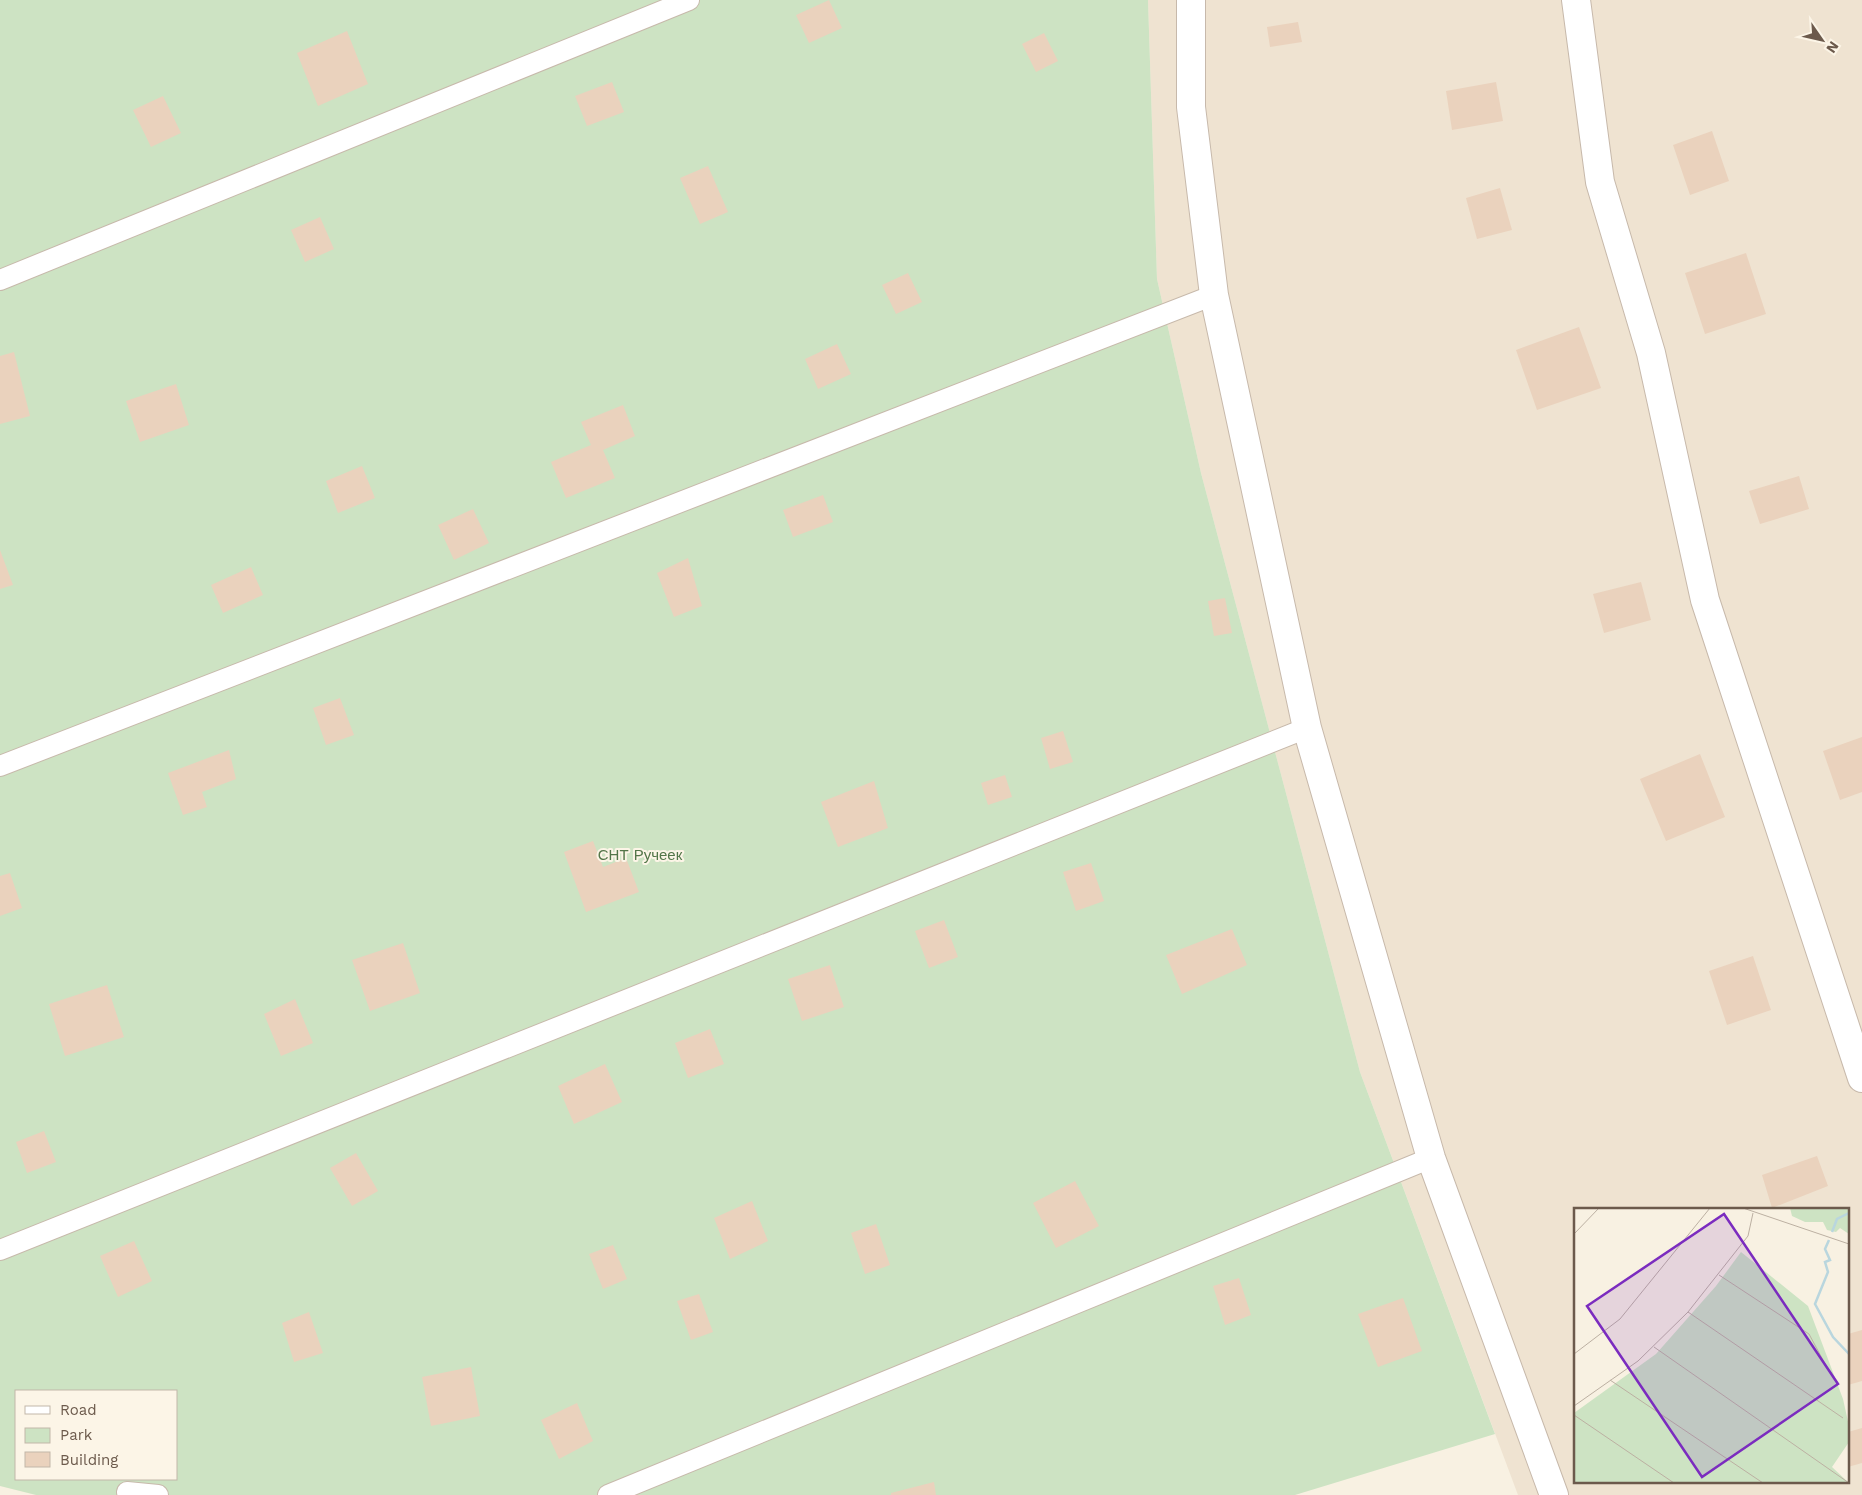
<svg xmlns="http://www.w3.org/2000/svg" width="1862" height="1495" font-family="'Work Sans',sans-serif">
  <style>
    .residential { fill: #efe3d1; fill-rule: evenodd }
    .green { fill: #cde3c3; fill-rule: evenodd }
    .building { fill: #ead2bd }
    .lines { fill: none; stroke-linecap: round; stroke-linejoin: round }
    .service-casing { stroke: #c7b9ab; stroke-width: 22 }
    .minor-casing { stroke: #c7b9ab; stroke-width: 30 }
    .service { stroke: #fff; stroke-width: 20 }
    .minor { stroke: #fff; stroke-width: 28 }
    .labels { text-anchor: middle; stroke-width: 4; stroke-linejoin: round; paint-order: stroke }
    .park-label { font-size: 15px; fill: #537649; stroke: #fcf5e7 }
    .inset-river { fill: none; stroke: #b9d6de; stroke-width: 2.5 }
    .inset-road { fill: none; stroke: #bcb0a2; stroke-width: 1 }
    .view { fill: #7b2cbf; fill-opacity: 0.15; stroke: #7b2cbf; stroke-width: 2.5 }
    .inset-edge { fill: none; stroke: #6c5a4c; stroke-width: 2.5 }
  </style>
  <rect width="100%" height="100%" fill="#f8f1e2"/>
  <path class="residential" d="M1148 0H1862V1495H1518L1360 1072 1201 473 1157 279ZM1576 1209H1848V1481H1576Z"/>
  <path class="green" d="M0 0H1148L1157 279 1201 473 1360 1072 1495 1434 1295 1495H36L0 1486ZM16 1391H176V1479H16Z"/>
  <path class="building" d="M829 0 842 28 809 43 796 15Z
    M1298 22 1302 42 1270 47 1267 27Z
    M347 31 368 84 318 106 297 53Z
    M1044 33 1058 61 1036 72 1022 44Z
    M612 82 624 112 587 126 575 96Z
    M1496 82 1503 121 1452 130 1446 91Z
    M163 96 181 133 151 147 133 110Z
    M1712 131 1729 181 1690 195 1673 145Z
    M708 166 728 212 700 224 680 178Z
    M1500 188 1512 230 1477 239 1466 198Z
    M320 217 334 249 305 262 291 230Z
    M1746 253 1766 314 1705 334 1685 273Z
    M908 273 922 302 896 314 882 285Z
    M1579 327 1601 388 1537 410 1516 350Z
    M837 344 851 374 818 389 805 359Z
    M14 352 30 416 0 424V356Z
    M176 384 189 425 140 442 126 401Z
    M623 405 635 436 603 450 615 478 566 498 551 462 591 445 581 422Z
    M362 466 375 498 338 513 326 481Z
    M1799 476 1809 509 1760 524 1749 491Z
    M823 495 833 522 793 537 783 510Z
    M473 509 489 543 454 560 438 525Z
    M0 550 13 585 0 589Z
    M688 558 702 606 674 617 657 573Z
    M251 567 263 595 223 613 211 585Z
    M1641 582 1651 620 1604 633 1593 594Z
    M1225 598 1232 633 1214 636 1208 601Z
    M340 698 354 735 326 745 313 708Z
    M1063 731 1073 762 1050 769 1041 738Z
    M1862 737V792L1840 800 1823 751Z
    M229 750 236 779 202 792 207 807 183 815 168 773Z
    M1700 754 1725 817 1666 841 1640 779Z
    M1005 775 1012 797 988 805 981 783Z
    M874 781 888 828 838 847 821 802Z
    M593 841 603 867 626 858 639 892 586 912 564 852Z
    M1091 863 1104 901 1076 911 1063 872Z
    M10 873 22 908 0 916V876Z
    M944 920 958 957 929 968 915 931Z
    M1232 929 1247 965 1182 994 1166 955Z
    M403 943 420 993 370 1011 352 960Z
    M1753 956 1771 1010 1727 1025 1709 971Z
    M830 965 844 1007 802 1021 788 979Z
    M107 985 124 1037 65 1056 49 1004Z
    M295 999 313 1043 281 1056 264 1014Z
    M710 1029 724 1064 688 1078 675 1043Z
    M605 1064 622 1102 574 1124 558 1086Z
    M44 1131 56 1162 27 1173 16 1142Z
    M356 1153 378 1191 352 1206 330 1168Z
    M1817 1156 1828 1186 1772 1208 1762 1175Z
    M1075 1181 1099 1226 1056 1248 1033 1203Z
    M752 1201 768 1241 730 1259 714 1218Z
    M876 1224 890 1265 865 1274 851 1233Z
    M134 1241 152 1281 118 1297 100 1256Z
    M613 1245 627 1279 603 1289 589 1254Z
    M1239 1278 1251 1315 1225 1325 1213 1286Z
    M699 1294 713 1332 691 1340 677 1301Z
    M1403 1298 1422 1351 1378 1367 1358 1314Z
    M309 1312 323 1353 294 1362 282 1323Z
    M1862 1330V1381L1848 1385V1334Z
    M471 1367 480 1416 431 1426 422 1377Z
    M577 1403 593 1441 559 1459 541 1420Z
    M1862 1428V1463L1848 1467V1432Z
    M934 1482 936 1495H891V1493Z"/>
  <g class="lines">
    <g class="service-casing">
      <path id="service" d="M0 280 689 0
        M0 766 1214 295
        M0 1250 1307 728
        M127 1492 158 1495
        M608 1495 1431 1158"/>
    </g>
    <g class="minor-casing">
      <path id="minor" d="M1191 0V107L1214 295 1307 728 1431 1158 1554 1495
        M1576 0 1600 182 1651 353 1705 600 1862 1078"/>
    </g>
    <use href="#service" class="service"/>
    <use href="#minor" class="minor"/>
  </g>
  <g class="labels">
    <g class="park-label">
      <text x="640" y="860">СНТ Ручеек</text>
    </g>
  </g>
  <g transform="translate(1574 1208)">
    <rect width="275" height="275" fill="#f8f1e2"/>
    <path d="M216 0H275V26L266 20 262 24 253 22 249 14H231L218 8ZM167 44 234 98 269 191 275 218V234L258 259 275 275H0V205L82 146 142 78Z" fill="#cde3c3"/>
    <path class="inset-river" d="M258 24 263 11 275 5M255 32 251 41 256 52 251 54 254 64 241 96 259 129 275 146"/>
    <path class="inset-road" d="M169 0 275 36M0 26 25 0M145 67 235 126 256 165M114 104 269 210M80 139 275 275M0 146 46 111 136 0M36 172 189 275M0 198 64 153 114 104 174 28 179 5M0 207 100 275"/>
    <path class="view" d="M150 6 264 176 128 269 13 98Z"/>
    <rect width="275" height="275" class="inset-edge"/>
  </g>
  <rect x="15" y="1390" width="162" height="90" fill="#fcf5e7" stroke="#c2b7a9"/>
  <rect x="25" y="1406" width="25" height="8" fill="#ffffff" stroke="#c2b7a9"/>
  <text x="60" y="1415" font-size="15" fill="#6c5a4c">Road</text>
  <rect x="25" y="1428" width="25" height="15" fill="#cde3c3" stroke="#c2b7a9"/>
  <text x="60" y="1440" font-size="15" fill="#6c5a4c">Park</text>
  <rect x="25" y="1452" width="25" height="15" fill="#ead2bd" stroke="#c2b7a9"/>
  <text x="60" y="1465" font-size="15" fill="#6c5a4c">Building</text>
  <g transform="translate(1822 40) rotate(124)" stroke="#fcf5e7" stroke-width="4" paint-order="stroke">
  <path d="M0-4L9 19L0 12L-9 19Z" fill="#6c5a4c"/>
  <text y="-8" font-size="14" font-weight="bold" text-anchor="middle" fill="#6c5a4c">N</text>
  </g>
</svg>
